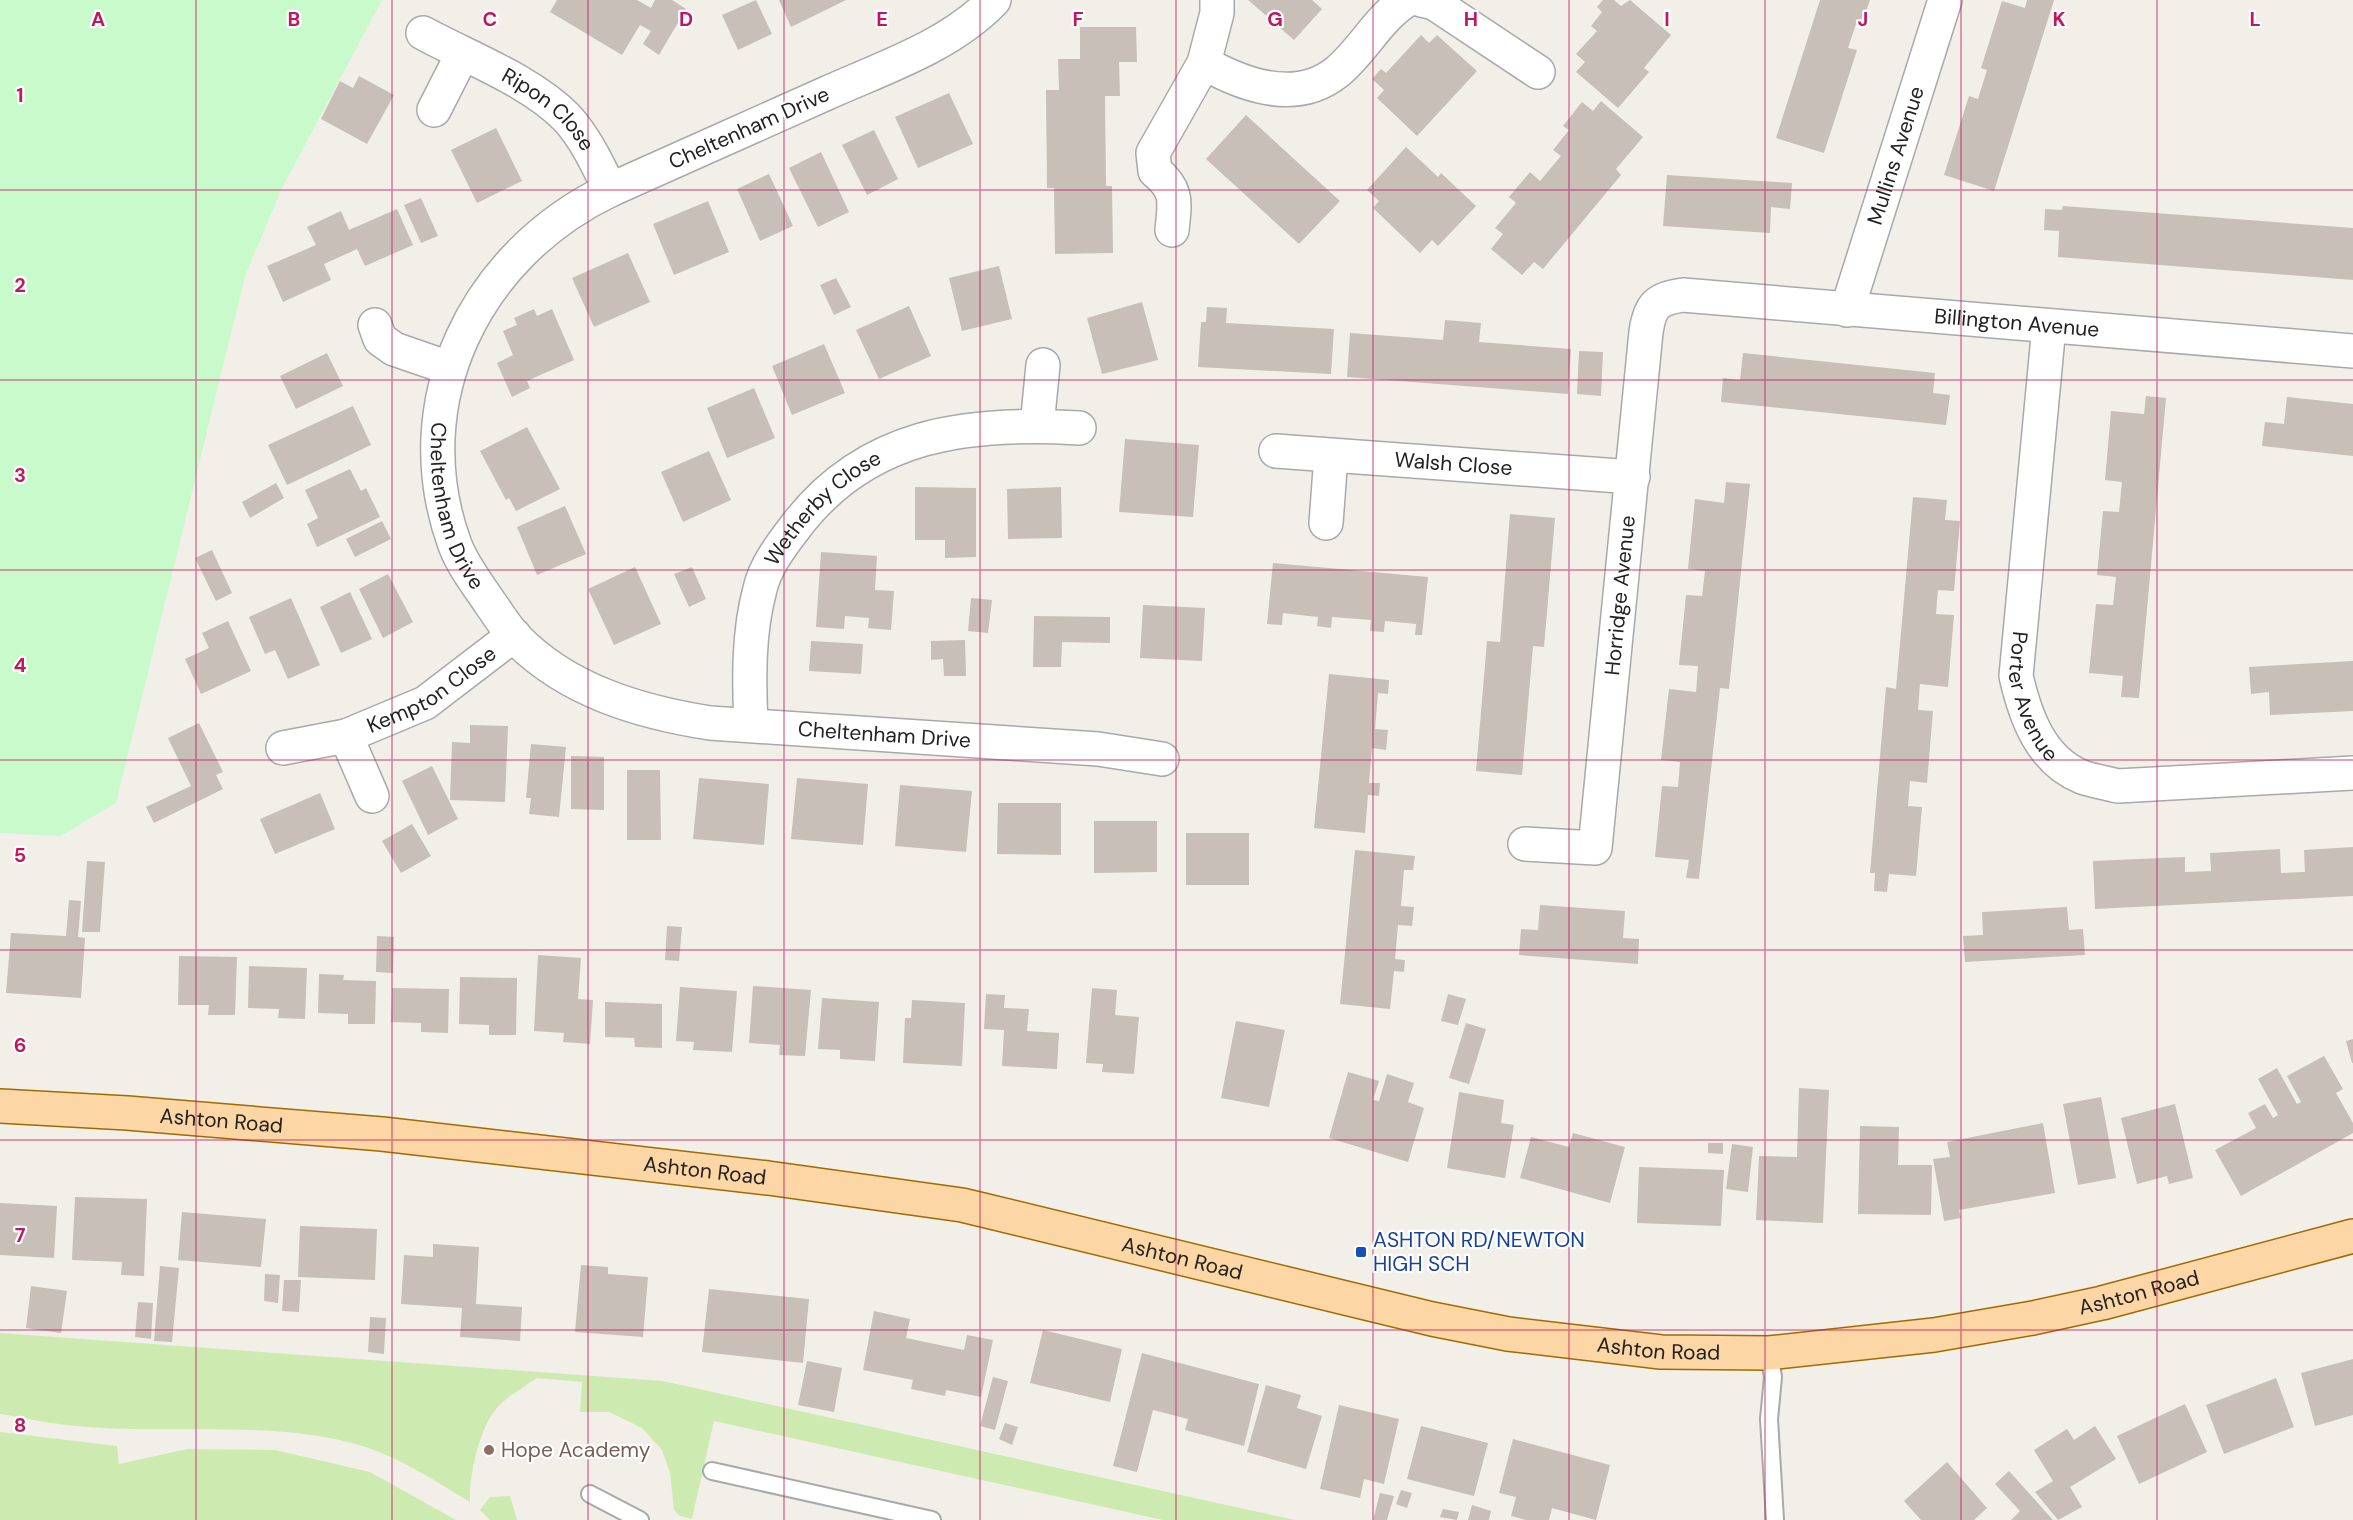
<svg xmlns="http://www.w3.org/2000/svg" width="2353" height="1520" font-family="'DM Sans',sans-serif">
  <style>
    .grass { fill: #cdebb0 }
    .park { fill: #c8facc }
    .building { fill: #c7bfb8 }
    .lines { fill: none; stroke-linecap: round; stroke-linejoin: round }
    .service-casing { stroke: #a9a9a9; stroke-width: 20 }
    .minor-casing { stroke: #a9a9a9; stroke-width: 36 }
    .primary-casing { stroke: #a06b00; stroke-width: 36 }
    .service { stroke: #fff; stroke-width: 16 }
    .minor { stroke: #fff; stroke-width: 33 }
    .primary { stroke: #fcd6a4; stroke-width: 33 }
    .grid { fill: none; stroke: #c2185b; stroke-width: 1.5; stroke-opacity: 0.55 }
    .transit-dot { fill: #1a4fb4; stroke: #fff; stroke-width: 2 }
    .education-dot { fill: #8d6e63; stroke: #fff; stroke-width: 2 }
    .labels { text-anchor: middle; stroke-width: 4.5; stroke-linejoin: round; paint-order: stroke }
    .street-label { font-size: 21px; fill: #222; stroke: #fff }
    .transit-label { font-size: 21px; fill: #164399; stroke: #fff; text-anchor: start }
    .education-label { font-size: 21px; fill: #785e54; stroke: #fff; text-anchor: start }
    .grid-label { font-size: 20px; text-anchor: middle; font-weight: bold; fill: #c2185b; stroke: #fff; stroke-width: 4.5; stroke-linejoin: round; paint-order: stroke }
  </style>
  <rect width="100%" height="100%" fill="#f2efe9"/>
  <path class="grass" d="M0 1333 663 1381 1295 1520H1163L714 1421 692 1519 680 1516 674 1510 670 1473 662 1450 642 1428 609 1412H580L582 1382 537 1378C524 1387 506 1397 496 1409 479 1429 469 1476 470 1502 433 1480 395 1454 352 1443 261 1420 169 1435 76 1426 51 1424 25 1418 0 1414Z
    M0 1432 117 1446 119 1464 187 1449 275 1450 370 1472 456 1520H0Z
    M510 1496 517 1520H490L480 1510 490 1497Z"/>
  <path class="park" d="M0 0H382L282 188 245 276 116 803 60 836 0 833Z"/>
  <path class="building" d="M557 0H637L651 8 655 0H672L686 9 659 55 643 44 651 31 640 25 622 55 550 12Z
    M756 0 772 34 738 50 722 15Z
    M779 0H846L791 27Z
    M1248 0H1312L1322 9 1294 40Z
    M1603 0H1614L1621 6 1630 0 1671 35 1644 68 1649 72 1618 108 1576 72 1585 62 1576 54 1597 31 1591 26 1602 12 1597 7Z
    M1820 0H1870L1861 26 1856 24 1848 48 1857 50 1824 153 1776 138Z
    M2027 0H2054L1994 191 1944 175 1969 96 1978 99 1987 70 1981 68 2002 1 2025 8Z
    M1080 27H1136L1137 62H1119L1120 96H1105L1106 186H1112L1113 253 1055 254 1054 188H1047L1046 90H1059L1058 59H1080Z
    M1421 35 1429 43 1437 35 1477 71 1417 136 1377 98 1384 90 1372 79 1381 69 1386 73Z
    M359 76 394 95 367 144 321 119 340 81 353 88Z
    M949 93 973 144 918 168 895 117Z
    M1601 101 1643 137 1616 169 1621 175 1543 269 1534 262 1522 275 1491 249 1503 234 1495 228 1516 203 1509 197 1530 172 1540 181 1561 156 1553 150 1569 130 1563 126 1582 102 1593 111Z
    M1246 115 1340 201 1299 244 1206 159Z
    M496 128 522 181 477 203 451 150Z
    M874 130 898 179 867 195 842 145Z
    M1406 147 1438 177 1441 173 1476 206 1438 246 1432 240 1420 253 1373 208 1379 201 1367 190Z
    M821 152 849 212 818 227 789 168Z
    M769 174 793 226 760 241 737 189Z
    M1667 175 1792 183 1790 209 1771 207 1770 233 1663 226Z
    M421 198 438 236 421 243 404 205Z
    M708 201 729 252 674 275 653 224Z
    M2063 206 2353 228V280L2058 257 2059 231 2044 230 2045 209 2062 210Z
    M397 209 413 245 365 266 357 249 324 264 331 280 283 302 267 266 316 245 307 227 341 211 349 230Z
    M628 253 650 302 594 327 572 278Z
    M999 266 1012 319 962 331 949 278Z
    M836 278 851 307 834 315 820 285Z
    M1142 302 1158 360 1102 374 1087 318Z
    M909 306 931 356 879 379 856 330Z
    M1207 307 1227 308 1226 323 1334 329 1331 374 1198 367 1201 322H1206Z
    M534 309 537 316 552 309 574 360 527 381 530 388 512 397 497 363 513 355 503 331 517 325 514 318Z
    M1445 320 1481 323 1479 342 1571 349 1568 394 1347 377 1350 333 1443 340Z
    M824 344 845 393 792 415 772 366Z
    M1579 351 1603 352 1601 396 1577 394Z
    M327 353 343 386 296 409 280 376Z
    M1743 353 1935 373 1933 393 1950 395 1946 425 1721 402 1723 378 1740 380Z
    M754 388 775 438 727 458 707 408Z
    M2146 396 2166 398 2139 698 2121 697 2123 676 2089 673 2096 604 2113 605 2116 577 2097 575 2103 511 2119 512 2122 482 2105 480 2111 411 2144 414Z
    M2287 397 2353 404V456L2262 446 2265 422 2284 424Z
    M353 406 371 445 287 485 268 445Z
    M527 427 560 489 516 511 509 498 506 500 480 451Z
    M1125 439 1199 445 1193 517 1119 512Z
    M709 451 731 500 683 522 661 472Z
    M350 469 361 491 366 488 380 517 317 547 307 524 318 518 305 490Z
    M1726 482 1750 484 1729 689 1720 688 1699 879 1686 878 1689 860 1655 857 1662 786 1678 787 1680 762 1661 760 1669 689 1696 692 1698 666 1679 665 1686 595 1702 596 1705 571 1688 569 1695 499 1724 503Z
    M276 483 284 498 250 518 242 502Z
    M915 487 976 488V557L945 558V540H915Z
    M1061 487 1062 538 1008 539 1007 489Z
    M1913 497 1947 500 1945 520 1960 521 1954 591 1938 590 1936 614 1954 615 1948 687 1920 684 1918 710 1933 711 1927 783 1910 781 1908 806 1922 807 1916 876 1889 874 1887 892 1874 891 1875 873H1870L1886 687 1896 689Z
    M565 506 586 554 537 575 517 527Z
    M1510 514 1555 518 1544 647 1533 646 1522 775 1476 771 1487 641 1500 642Z
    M382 521 391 539 355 557 346 539Z
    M212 550 232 593 216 601 195 558Z
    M821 552 877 556 875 590 894 591 891 630 868 628 869 618 845 616 844 629 816 627Z
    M1273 563 1428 577 1422 635H1415L1416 624 1385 621 1384 632 1370 631 1371 620 1332 617 1331 628 1317 626 1318 617 1283 613 1282 625 1267 624Z
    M635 567 661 624 614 645 588 589Z
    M692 567 706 599 689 607 674 574Z
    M388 574 413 622 383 638 359 589Z
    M350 592 372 639 341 653 320 607Z
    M291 598 320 665 288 679 275 650 265 654 249 617Z
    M971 598 992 600 988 633 968 631Z
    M1143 605 1205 608 1202 661 1140 658Z
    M1034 616 1110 617V643L1062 642 1061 667H1033Z
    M228 621 251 671 201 694 185 659 209 648 202 633Z
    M965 640 966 676H944L943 659 931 660V641Z
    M811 641 863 644 861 674 809 671Z
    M2353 661V711L2270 715 2269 692 2251 694 2249 667Z
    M1329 674 1389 680 1388 694 1378 693 1375 729 1388 730 1386 750 1372 748 1369 783H1380L1379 796 1368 795 1365 833 1314 828Z
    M199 723 223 772 216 775 223 789 154 823 146 807 191 786 168 738Z
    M470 725 508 726 505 802 450 800 452 742 470 743Z
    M531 744 566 747 559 817 529 814 531 798H526Z
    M571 756 604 757V810L571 809Z
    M432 766 458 819 428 835 402 781Z
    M627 770H660L661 840H627Z
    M699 778 769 784 764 845 693 839Z
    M797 778 868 784 863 845 791 839Z
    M900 785 972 791 966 852 895 846Z
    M320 793 335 829 275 854 260 819Z
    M998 803H1061V855L997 854Z
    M1094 821H1157V872L1094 873Z
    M412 824 431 856 401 873 382 841Z
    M1186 833H1249V885H1186Z
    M2353 847V896L2095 909 2093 861 2185 857V872L2211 871 2210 853 2280 849 2281 873 2305 872 2304 850Z
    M1355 850 1415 856 1413 870H1404L1401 906 1414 907 1412 926 1398 925 1395 959 1405 960 1404 972 1394 971 1390 1009 1340 1004Z
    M87 861 105 862 100 932H82Z
    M69 900 81 901 78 937 85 938 81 998 6 993 11 933 66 936Z
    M1540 905 1625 911 1623 938 1639 939 1638 964 1519 955 1521 929 1538 930Z
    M2067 907 2069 930 2083 929 2085 955 1965 962 1963 936 1983 935 1982 912Z
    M667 926 682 927 679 961 665 960Z
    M377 936 394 937 393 973 376 972Z
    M538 955 581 958 578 999 593 1000 590 1044 563 1042 564 1033 534 1031Z
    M179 956 237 957 235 1015H208L209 1005H178Z
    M249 966 307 968 305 1019 278 1018 279 1009 248 1008Z
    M319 974 344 975 343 980 376 981 375 1024H348V1014L318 1013Z
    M460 977 517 978 516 1035H489V1025L459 1024Z
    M753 986 811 990 805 1056 779 1055 780 1045 749 1043Z
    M680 987 737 991 732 1052 693 1050 694 1042 676 1041Z
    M392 988 449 989 448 1033 421 1032V1023L391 1022Z
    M1092 988 1117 990 1115 1015 1139 1017 1134 1074 1102 1072 1103 1064 1086 1063Z
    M986 994 1005 995 1004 1008 1029 1009 1027 1031 1059 1033 1057 1069 1002 1066 1004 1030 984 1029Z
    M1448 994 1466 999 1458 1025 1441 1021Z
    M822 998 879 1002 875 1061 840 1059V1050L818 1049Z
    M912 1000 965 1003 962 1066 903 1063 905 1018H911Z
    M605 1002 662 1004V1048L635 1047 634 1038 605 1037Z
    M1236 1021 1285 1030 1269 1107 1221 1098Z
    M1466 1023 1486 1029 1469 1084 1449 1078Z
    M2353 1039V1063H2352L2346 1041Z
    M2324 1056 2343 1089 2336 1093 2353 1123V1133L2241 1196 2215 1150 2256 1128 2248 1113 2265 1104 2273 1118 2278 1115 2258 1079 2277 1068 2297 1104 2301 1102 2287 1076Z
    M1348 1072 1379 1081 1373 1100 1379 1101 1387 1074 1414 1083 1408 1102 1424 1108 1408 1162 1329 1138Z
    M1799 1088 1829 1090 1823 1223 1756 1220 1759 1156 1797 1157Z
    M1459 1092 1504 1100 1501 1123 1514 1125 1505 1178 1447 1168Z
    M2101 1097 2116 1178 2078 1185 2063 1104Z
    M2175 1104 2193 1178 2169 1184 2167 1176 2137 1184 2121 1118Z
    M2043 1123 2055 1193 1959 1210 1961 1218 1944 1221 1933 1159 1950 1157 1947 1142Z
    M1860 1126 1899 1127 1898 1165H1932L1931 1215 1858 1214Z
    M1573 1133 1625 1147 1610 1203 1520 1178 1531 1137 1569 1147Z
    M1708 1143H1723V1154L1708 1153Z
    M1732 1144 1753 1147 1748 1192 1726 1189Z
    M1639 1167 1724 1170 1721 1226 1637 1223Z
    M75 1197 147 1199 144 1276 121 1275 122 1262 72 1260Z
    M0 1203 57 1206 54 1258 0 1255Z
    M182 1212 266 1219 261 1267 178 1260Z
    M300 1226 377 1229 375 1280 298 1277Z
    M433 1244 479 1247 476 1304 522 1307 520 1341 460 1337 462 1308 401 1304 404 1255 433 1257Z
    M581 1265 608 1267V1274L648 1277 643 1337 575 1332Z
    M160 1266 179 1268 172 1342 154 1341Z
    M265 1274 280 1275 278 1303 264 1301Z
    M284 1280H301L299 1312 282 1311Z
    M31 1286 67 1291 61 1333 26 1328Z
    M709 1289 809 1299 803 1363 702 1352Z
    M138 1302 153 1303 151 1339 135 1337Z
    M874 1311 910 1319 906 1338 964 1350 967 1335 993 1340 981 1397 946 1390 945 1396 911 1389 913 1380 863 1370Z
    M370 1317 386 1318 384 1354 368 1352Z
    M1043 1330 1122 1349 1110 1402 1030 1383Z
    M1142 1353 1259 1384 1244 1446 1185 1430 1188 1419 1153 1410 1137 1472 1113 1466Z
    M2353 1359V1415L2315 1426 2301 1373Z
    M807 1361 842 1368 834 1412 798 1405Z
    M993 1377 1008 1381 995 1430 980 1426Z
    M2276 1378 2294 1427 2224 1454 2206 1405Z
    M1266 1385 1301 1395 1297 1408 1322 1416 1306 1469 1247 1452Z
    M2185 1404 2207 1452 2139 1484 2117 1436Z
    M1339 1405 1399 1419 1384 1484 1364 1479 1360 1498 1320 1489Z
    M1005 1423 1018 1427 1012 1445 999 1439Z
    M1421 1426 1488 1443 1474 1496 1407 1479Z
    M2095 1426 2116 1459 2070 1487 2082 1507 2058 1520 2035 1492 2053 1481 2034 1450 2067 1429 2074 1440Z
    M1513 1439 1610 1465 1596 1520 1552 1508 1549 1520H1526L1511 1516 1516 1497 1499 1493Z
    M1947 1462 1987 1508 1974 1520H1921L1904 1501Z
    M2009 1471 2053 1520H2011L2020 1511 1995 1484Z
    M1401 1490 1412 1493 1407 1508 1396 1504Z
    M1380 1493 1394 1496 1387 1520H1373Z
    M1472 1505 1491 1511 1489 1520H1468Z
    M1443 1509 1459 1512 1457 1520 1440 1517Z"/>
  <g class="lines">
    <g class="service-casing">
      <path id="service" d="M1769 1353 1773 1377 1769 1419 1775 1520
        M712 1471 932 1520
        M590 1494 640 1520"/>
    </g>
    <g class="minor-casing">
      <g id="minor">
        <path id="s1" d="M994 0C950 46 885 67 827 93 755 125 682 158 610 190 476 254 402 401 455 545 463 566 478 585 490 603 498 614 505 626 514 636 565 690 639 712 710 723L1098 749 1162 759"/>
        <path d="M1421 0 1434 3 1538 72"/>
        <path id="s2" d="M423 33C469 58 531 81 567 118 586 139 598 165 610 190"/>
        <path d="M1204 63C1243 85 1296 105 1337 72 1363 51 1378 18 1407 0"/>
        <path d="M434 110 462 55"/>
        <path d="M1172 230C1175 201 1178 190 1155 171L1153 153 1204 63 1217 13V0"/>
        <path id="s3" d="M1847 310 1945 0"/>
        <path d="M375 325 380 339 394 349 449 368"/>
        <path id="s4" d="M2049 326 2016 676C2025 715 2040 760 2082 777 2093 781 2107 783 2118 786L2353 773"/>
        <path d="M1037 426 1043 365"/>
        <path id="s5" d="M1276 451 1633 477"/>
        <path d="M1326 523 1331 456"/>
        <path id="s6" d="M751 725C749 680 748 633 760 589 765 567 780 547 793 530 864 433 968 421 1079 428"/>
        <path d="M346 736 372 796"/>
        <path id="s7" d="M283 748 346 736 425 703 514 635"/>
        <path id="s8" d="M1525 844 1595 848 1646 332C1650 305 1657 299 1683 295L2353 351"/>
      </g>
    </g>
    <g class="primary-casing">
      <g id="primary">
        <path id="s9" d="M0 1106 127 1113 382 1134 768 1178 962 1205 1432 1319 1508 1334 1661 1352 1769 1353 1934 1335 2033 1318 2102 1303 2353 1236"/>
      </g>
    </g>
    <use href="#service" class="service"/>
    <use href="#minor" class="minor"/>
    <use href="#primary" class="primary"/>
  </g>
  <path class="grid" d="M196 0V1520M392 0V1520M588 0V1520M784 0V1520M980 0V1520M1176 0V1520M1373 0V1520M1569 0V1520M1765 0V1520M1961 0V1520M2157 0V1520M0 190H2353M0 380H2353M0 570H2353M0 760H2353M0 950H2353M0 1140H2353M0 1330H2353"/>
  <rect class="transit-dot" x="1355" y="1246" width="12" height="12" rx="3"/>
  <circle class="education-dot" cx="489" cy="1450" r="6"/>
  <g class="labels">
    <g class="street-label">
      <text dy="7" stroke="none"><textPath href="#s2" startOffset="148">Ripon Close</textPath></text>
      <text transform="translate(749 128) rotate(-24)" y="7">Cheltenham Drive</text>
      <text dy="7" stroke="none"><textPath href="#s3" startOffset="162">Mullins Avenue</textPath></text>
      <text dy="7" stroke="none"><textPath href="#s8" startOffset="982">Billington Avenue</textPath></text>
      <text dy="7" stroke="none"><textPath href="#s5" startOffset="178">Walsh Close</textPath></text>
      <text dy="7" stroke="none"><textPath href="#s1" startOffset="818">Cheltenham Drive</textPath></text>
      <text dy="7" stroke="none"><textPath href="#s6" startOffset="242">Wetherby Close</textPath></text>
      <text dy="7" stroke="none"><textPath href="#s8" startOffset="324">Horridge Avenue</textPath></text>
      <text dy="7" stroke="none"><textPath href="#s7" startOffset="162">Kempton Close</textPath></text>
      <text dy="7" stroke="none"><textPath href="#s4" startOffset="375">Porter Avenue</textPath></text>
      <text dy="7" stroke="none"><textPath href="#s1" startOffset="1358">Cheltenham Drive</textPath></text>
      <text dy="7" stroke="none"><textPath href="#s9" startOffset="222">Ashton Road</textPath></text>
      <text dy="7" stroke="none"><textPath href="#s9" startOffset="708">Ashton Road</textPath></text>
      <text dy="7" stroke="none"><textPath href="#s9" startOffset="1194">Ashton Road</textPath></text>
      <text dy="7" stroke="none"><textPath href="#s9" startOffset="2166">Ashton Road</textPath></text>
      <text dy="7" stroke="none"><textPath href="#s9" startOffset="1680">Ashton Road</textPath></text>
    </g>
    <g class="transit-label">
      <text x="1373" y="1247">ASHTON RD/NEWTON<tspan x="1373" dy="24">HIGH SCH</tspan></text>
    </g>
    <g class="education-label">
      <text x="501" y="1457">Hope Academy</text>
    </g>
  </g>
  <g class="grid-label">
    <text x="98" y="26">A</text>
    <text x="294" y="26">B</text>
    <text x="490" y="26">C</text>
    <text x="686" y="26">D</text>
    <text x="882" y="26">E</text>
    <text x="1078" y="26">F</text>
    <text x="1275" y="26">G</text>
    <text x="1471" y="26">H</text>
    <text x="1667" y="26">I</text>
    <text x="1863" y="26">J</text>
    <text x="2059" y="26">K</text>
    <text x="2255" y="26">L</text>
    <text x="20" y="102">1</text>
    <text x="20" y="292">2</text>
    <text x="20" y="482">3</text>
    <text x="20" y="672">4</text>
    <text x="20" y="862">5</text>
    <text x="20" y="1052">6</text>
    <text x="20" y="1242">7</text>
    <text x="20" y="1432">8</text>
  </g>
</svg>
